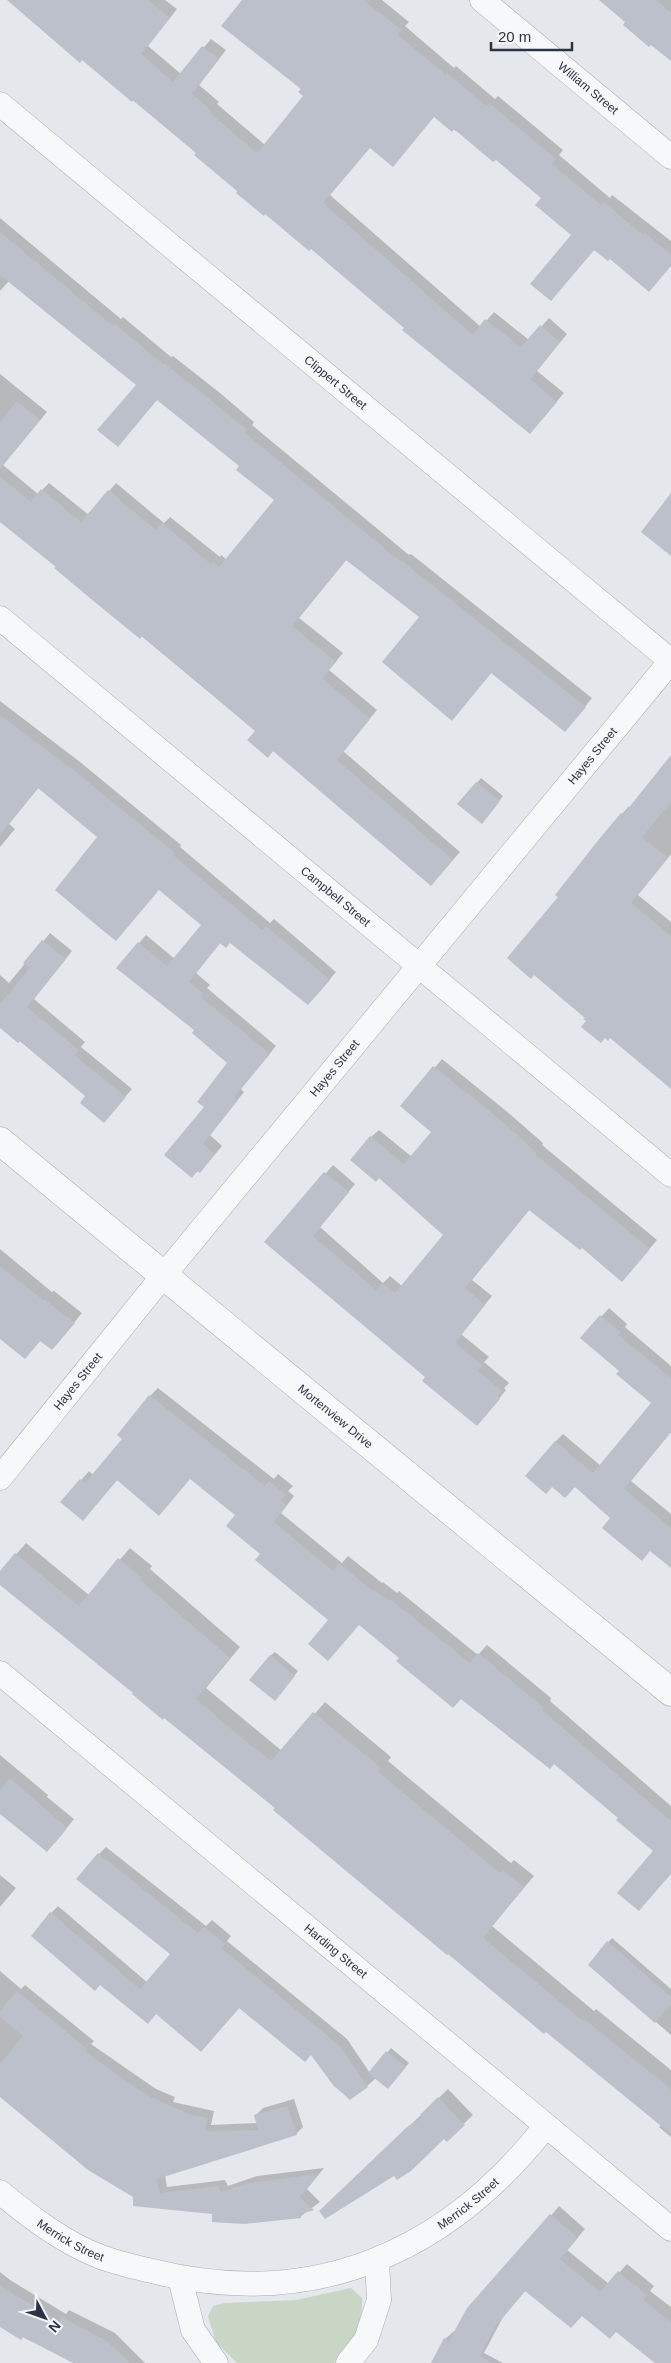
<svg xmlns="http://www.w3.org/2000/svg" width="671" height="2363" font-family="Helvetica,sans-serif">
  <style>
    .green { fill: #c9d6c5 }
    .shadow { fill: #0003 }
    .building { fill: #bbc0ca }
    .lines { fill: none; stroke-linecap: round; stroke-linejoin: round }
    .minor-casing { stroke: #a9aeb7; stroke-width: 25 }
    .tertiary-casing { stroke: #a9aeb7; stroke-width: 29 }
    .minor { stroke: #f7f8fa; stroke-width: 24 }
    .tertiary { stroke: #f7f8fa; stroke-width: 28 }
    .labels { text-anchor: middle; stroke-width: 5; stroke-linejoin: round; paint-order: stroke }
    .street-label { font-size: 12px; fill: #2b3445; stroke: #f4f6f9 }
  </style>
  <rect width="100%" height="100%" fill="#e4e7ec"/>
  <path class="green" d="M351 2288 362 2298C363 2324 355 2345 334 2363H237L216 2342 208 2316 213 2306 224 2303 296 2300Z"/>
  <path class="shadow" d="M11 0H165L177 9 148 46 181 74 211 39 226 50 199 85 219 102 217 104 265 145 305 96 244 0H382L409 22 405 26 454 68 456 66 495 99 498 96 563 150 559 155 610 198 612 195 671 241V265L610 258 595 249 551 299 573 235 543 197 496 158 434 116 393 165 370 147 330 195 481 327 494 312 529 340 549 318 567 334 537 371 564 393 530 433 311 247Z
    M601 0H671V60L627 22Z
    M0 218 121 319 123 317 171 357 173 356 220 393 254 422 252 425 409 555 411 554 592 698 572 723 492 672 452 720 420 617 347 559 299 618 343 653 329 670 377 710 343 751 460 852 438 877 274 750 268 756 256 731 0 519V374L47 412 3 465 38 494 49 483 89 515 116 483 164 523 170 517 220 557 221 555 227 560 276 500 241 466 9 281 0 291Z
    M0 701 80 762 181 845 180 847 270 923 274 919 336 972 316 996 230 942H221L196 973 210 985 207 988 276 1046 241 1089 244 1092 210 1135 222 1146 207 1164 192 1176 206 1107 229 1063 196 1029 139 943 146 935 175 959 203 925 159 889 116 940 99 837 39 787 9 824 15 829 0 847Z
    M671 759V854L638 895 671 922V1088L610 1037 587 1021 560 897 622 814 629 806 630 808Z
    M481 778 503 796 486 818 459 804Z
    M50 933 72 951 34 999 85 1042 81 1047 132 1089 104 1121 87 1096 0 1025V975L9 983Z
    M442 1059 505 1110 543 1143 542 1145 657 1240 630 1272 582 1246 530 1209 472 1280 492 1296 461 1334 489 1357 484 1362 509 1383 504 1388 506 1390 485 1416 266 1242 333 1165 355 1184 320 1227 383 1283 390 1276 402 1286 445 1235 371 1137 379 1130 412 1157 433 1132 402 1106Z
    M0 1249 52 1292 54 1291 82 1313 60 1340H41L25 1358 0 1327Z
    M609 1308 627 1324 625 1327 671 1366V1432L631 1481 671 1514V1567L575 1485 555 1442 563 1434 601 1466 653 1403 621 1370 582 1338Z
    M158 1388 274 1479 278 1474 293 1486 288 1491 294 1496 281 1513 342 1563 348 1556 382 1583 383 1582 397 1593 399 1591 478 1655 487 1645 551 1698 550 1701 671 1806V1874L647 1901 654 1851 620 1818 555 1763 401 1658 359 1624 328 1660 330 1620 262 1554 236 1515 191 1478 118 1479 83 1520 62 1502 89 1471 93 1475 123 1438 150 1396Z
    M26 1543 89 1595 130 1548 152 1566 150 1569 240 1647 206 1688 282 1751 325 1702 391 1757 388 1761 511 1863 514 1860 534 1876 492 1926 594 2011 596 2009 671 2070V2137L659 2127 662 2124 0 1583V1573Z
    M275 1652 298 1671 279 1695 270 1656Z
    M0 1755 48 1795 47 1797 74 1819 55 1843 0 1812Z
    M106 1847 206 1926 212 1920 231 1936 227 1941 347 2039 370 2073 391 2048 409 2063 392 2083 376 2078 367 2086 240 2007 201 2051 51 1913 58 1906 148 1983 172 1954 99 1854Z
    M0 1875 16 1888 0 1907Z
    M612 1938 671 1989V2035L589 1964Z
    M0 1971 21 1989 25 1985 94 2041 91 2044 156 2089 175 2097 173 2102 214 2111 211 2125 258 2123 255 2116 263 2108 294 2099 303 2127 296 2134 165 2175 167 2187 225 2180 228 2186 257 2176 324 2168 307 2189 320 2202 301 2216 214 2213 134 2196 0 2095Z
    M448 2089 473 2115 447 2140 445 2137 395 2174 329 2203Z
    M559 2206 585 2229 567 2250 609 2284 627 2264 654 2286 650 2291 671 2307V2363H657L617 2331 526 2290 503 2317 484 2353 503 2363H440L436 2357 445 2339 454 2331 456 2332Z
    M0 2272 10 2280 66 2314 69 2310 115 2333 145 2363H76L0 2326Z"/>
  <path class="building" d="M7 0H148L170 18 141 54 173 82 202 46 219 59 192 94 212 111 210 113 257 153 303 96 298 92 301 89 221 26 242 0H363L402 30 398 35 446 75 447 73 486 106 489 103 556 159 552 164 601 205 604 202 643 235 645 233 671 255V266L649 292 610 259 608 261 594 250 551 301 530 284 571 235 535 205 541 198 496 160 493 162 454 129 452 132 434 117 393 167 370 148 323 203 473 335 485 319 521 347 540 325 560 342 530 379 557 402 530 434 402 330 404 328 311 249 309 251 265 214 264 216 236 193 237 191 194 155 196 153 133 100 132 102 82 60 80 63Z
    M599 0H656L671 13V61L651 45 649 47 623 25 625 22Z
    M0 232 113 326 115 324 163 364 164 363 212 401 247 430 245 433 401 562 402 561 586 707 565 732 491 673 452 721 382 662 419 617 346 560 292 626 336 662 322 678 370 719 337 760 453 860 431 886 273 751 268 758 247 740 255 731 142 636 140 639 91 599 54 568 56 567 0 522V476L31 502 41 489 81 522 108 490 156 530 162 523 211 564 213 562 219 567 274 500 236 470 239 466 157 400 118 447 97 430 136 385 0 275Z
    M17 401 40 420 0 469V422Z
    M671 493V556L641 532Z
    M0 715 72 769 175 853 173 855 262 930 266 926 330 980 308 1005 230 943 226 948 220 943 189 982 203 993 201 997 270 1054 234 1097 238 1100 203 1144 215 1154 200 1173 197 1171 192 1178 164 1155 204 1107 197 1102 227 1063 192 1033 194 1030 116 968 138 942 167 966 201 925 159 890 116 941 95 924 55 890 97 837 38 788 0 835Z
    M671 755V802L642 837 668 858 631 903 671 936V1089L610 1038 608 1041 605 1038 601 1043 581 1027 586 1021 583 1019 585 1018 534 975 531 979 507 958 558 897 555 895 600 838 621 813 623 815Z
    M476 782 500 801 482 824 457 804Z
    M42 940 66 959 27 1007 79 1050 74 1055 126 1097 104 1123 80 1103 85 1096 20 1041 18 1043 0 1028V1004L30 968 23 963Z
    M433 1066 497 1117 536 1152 535 1154 650 1249 622 1282 582 1248 580 1250 529 1210 465 1288 485 1305 455 1343 482 1365 478 1371 502 1391 498 1397 500 1399 477 1426 422 1381 425 1377 264 1242 324 1172 349 1192 313 1236 376 1290 382 1283 395 1293 443 1235 379 1178 376 1182 350 1160 370 1136 404 1164 431 1132 400 1106Z
    M0 1266 43 1300 44 1299 75 1323 52 1350 40 1341 25 1359 0 1339Z
    M600 1315 621 1332 618 1335 671 1378V1432L624 1489 671 1528V1568L650 1551 642 1561 602 1528 610 1518 575 1487 565 1498 552 1487 546 1494 525 1476 555 1441 593 1473 651 1403 616 1374 619 1371 580 1338Z
    M149 1395 265 1486 269 1481 286 1495 281 1500 287 1505 274 1522 333 1571 339 1563 373 1591 374 1589 388 1601 390 1599 470 1663 478 1653 543 1707 542 1710 671 1821V1873L639 1911 617 1893 653 1851 616 1820 618 1818 554 1764 550 1769 461 1699 453 1708 396 1661 399 1658 359 1625 328 1661 308 1644 328 1620 255 1560 260 1554 226 1526 235 1515 190 1479 159 1516 117 1480 83 1521 60 1502 80 1479 85 1483 122 1439 117 1435Z
    M15 1553 79 1606 118 1558 142 1578 140 1580 230 1658 196 1699 248 1743 271 1761 313 1712 381 1768 378 1772 500 1873 502 1870 524 1887 483 1938 583 2021 584 2019 671 2089V2134L546 2032 544 2034 448 1954 447 1955 273 1810 275 1808 164 1718 163 1720 132 1694 133 1693 0 1585V1571Z
    M270 1655 295 1676 275 1701 249 1680Z
    M10 1778 67 1828 47 1852 0 1814V1790Z
    M98 1853 198 1933 204 1927 225 1944 221 1948 340 2046 368 2087 350 2100 333 2085 311 2055 305 2062 239 2008 201 2052 156 2014 148 2024 100 1985 95 1991 31 1936 50 1912 140 1989 170 1954 76 1879Z
    M607 1941 671 1997V2004L655 2023 588 1965Z
    M17 1991 87 2049 85 2052 148 2096 189 2114 208 2118 205 2131 258 2130 254 2115 287 2106 297 2135 157 2179 160 2193 218 2186 221 2192 249 2183 319 2174 300 2197 314 2210 301 2214V2218L244 2224 212 2222V2214L133 2206V2197L88 2170 0 2097V2064L23 2036 0 2017V2011Z
    M386 2051 406 2067 388 2089 368 2073Z
    M438 2097 465 2125 447 2142 444 2139 411 2171 397 2180 394 2176 325 2219 319 2211 407 2127 423 2117 420 2115Z
    M550 2214 578 2238 560 2259 600 2292 618 2271 647 2295 643 2300 671 2322V2363H655L616 2332 610 2339 582 2316 571 2328 525 2291 495 2327 480 2356 493 2363H431L444 2338 449 2341 467 2308Z
    M0 2286 59 2321 61 2317 107 2341 130 2363H73L23 2337 21 2340 0 2327Z"/>
  <g class="lines">
    <g class="minor-casing">
      <g id="minor">
        <path id="s1" d="M482 0 671 157"/>
        <path id="s2" d="M0 104 671 661"/>
        <path id="s3" d="M0 618 671 1175"/>
        <path id="s4" d="M0 1478 163 1276 671 661"/>
        <path id="s5" d="M0 1673 671 2229"/>
        <path id="s6" d="M0 2192C30 2217 64 2243 101 2257 117 2263 135 2267 152 2271 312 2311 445 2254 545 2127"/>
        <path d="M180 2278 193 2330 216 2363"/>
        <path d="M348 2363 366 2340 379 2300 377 2260"/>
      </g>
    </g>
    <g class="tertiary-casing">
      <g id="tertiary">
        <path id="s7" d="M0 1141 671 1692"/>
      </g>
    </g>
    <use href="#minor" class="minor"/>
    <use href="#tertiary" class="tertiary"/>
  </g>
  <g class="labels">
    <g class="street-label">
      <text dy="4" stroke="none"><textPath href="#s1" startOffset="138">William Street</textPath></text>
      <text dy="4" stroke="none"><textPath href="#s2" startOffset="436">Clippert Street</textPath></text>
      <text dy="4" stroke="none"><textPath href="#s4" startOffset="934">Hayes Street</textPath></text>
      <text dy="4" stroke="none"><textPath href="#s3" startOffset="436">Campbell Street</textPath></text>
      <text dy="4" stroke="none"><textPath href="#s4" startOffset="529">Hayes Street</textPath></text>
      <text dy="4" stroke="none"><textPath href="#s4" startOffset="124">Hayes Street</textPath></text>
      <text dy="4" stroke="none"><textPath href="#s7" startOffset="434">Mortenview Drive</textPath></text>
      <text dy="4" stroke="none"><textPath href="#s5" startOffset="436">Harding Street</textPath></text>
      <text dy="4" stroke="none"><textPath href="#s6" startOffset="510">Merrick Street</textPath></text>
      <text dy="4" stroke="none"><textPath href="#s6" startOffset="86">Merrick Street</textPath></text>
    </g>
  </g>
  <g transform="translate(45 2318) rotate(131)" stroke="#f4f6f9" stroke-width="4" paint-order="stroke">
  <path d="M0-4L9 19L0 12L-9 19Z" fill="#2b3445"/>
  <text y="-8" font-size="14" font-weight="bold" text-anchor="middle" fill="#2b3445">N</text>
  </g>
  <path d="M491 42v8h81v-8" fill="none" stroke="#2b3445" stroke-width="2.5"/>
  <text x="498" y="42" font-size="15" fill="#2b3445" stroke="#f4f6f9" stroke-width="4" paint-order="stroke">20 m</text>
</svg>
